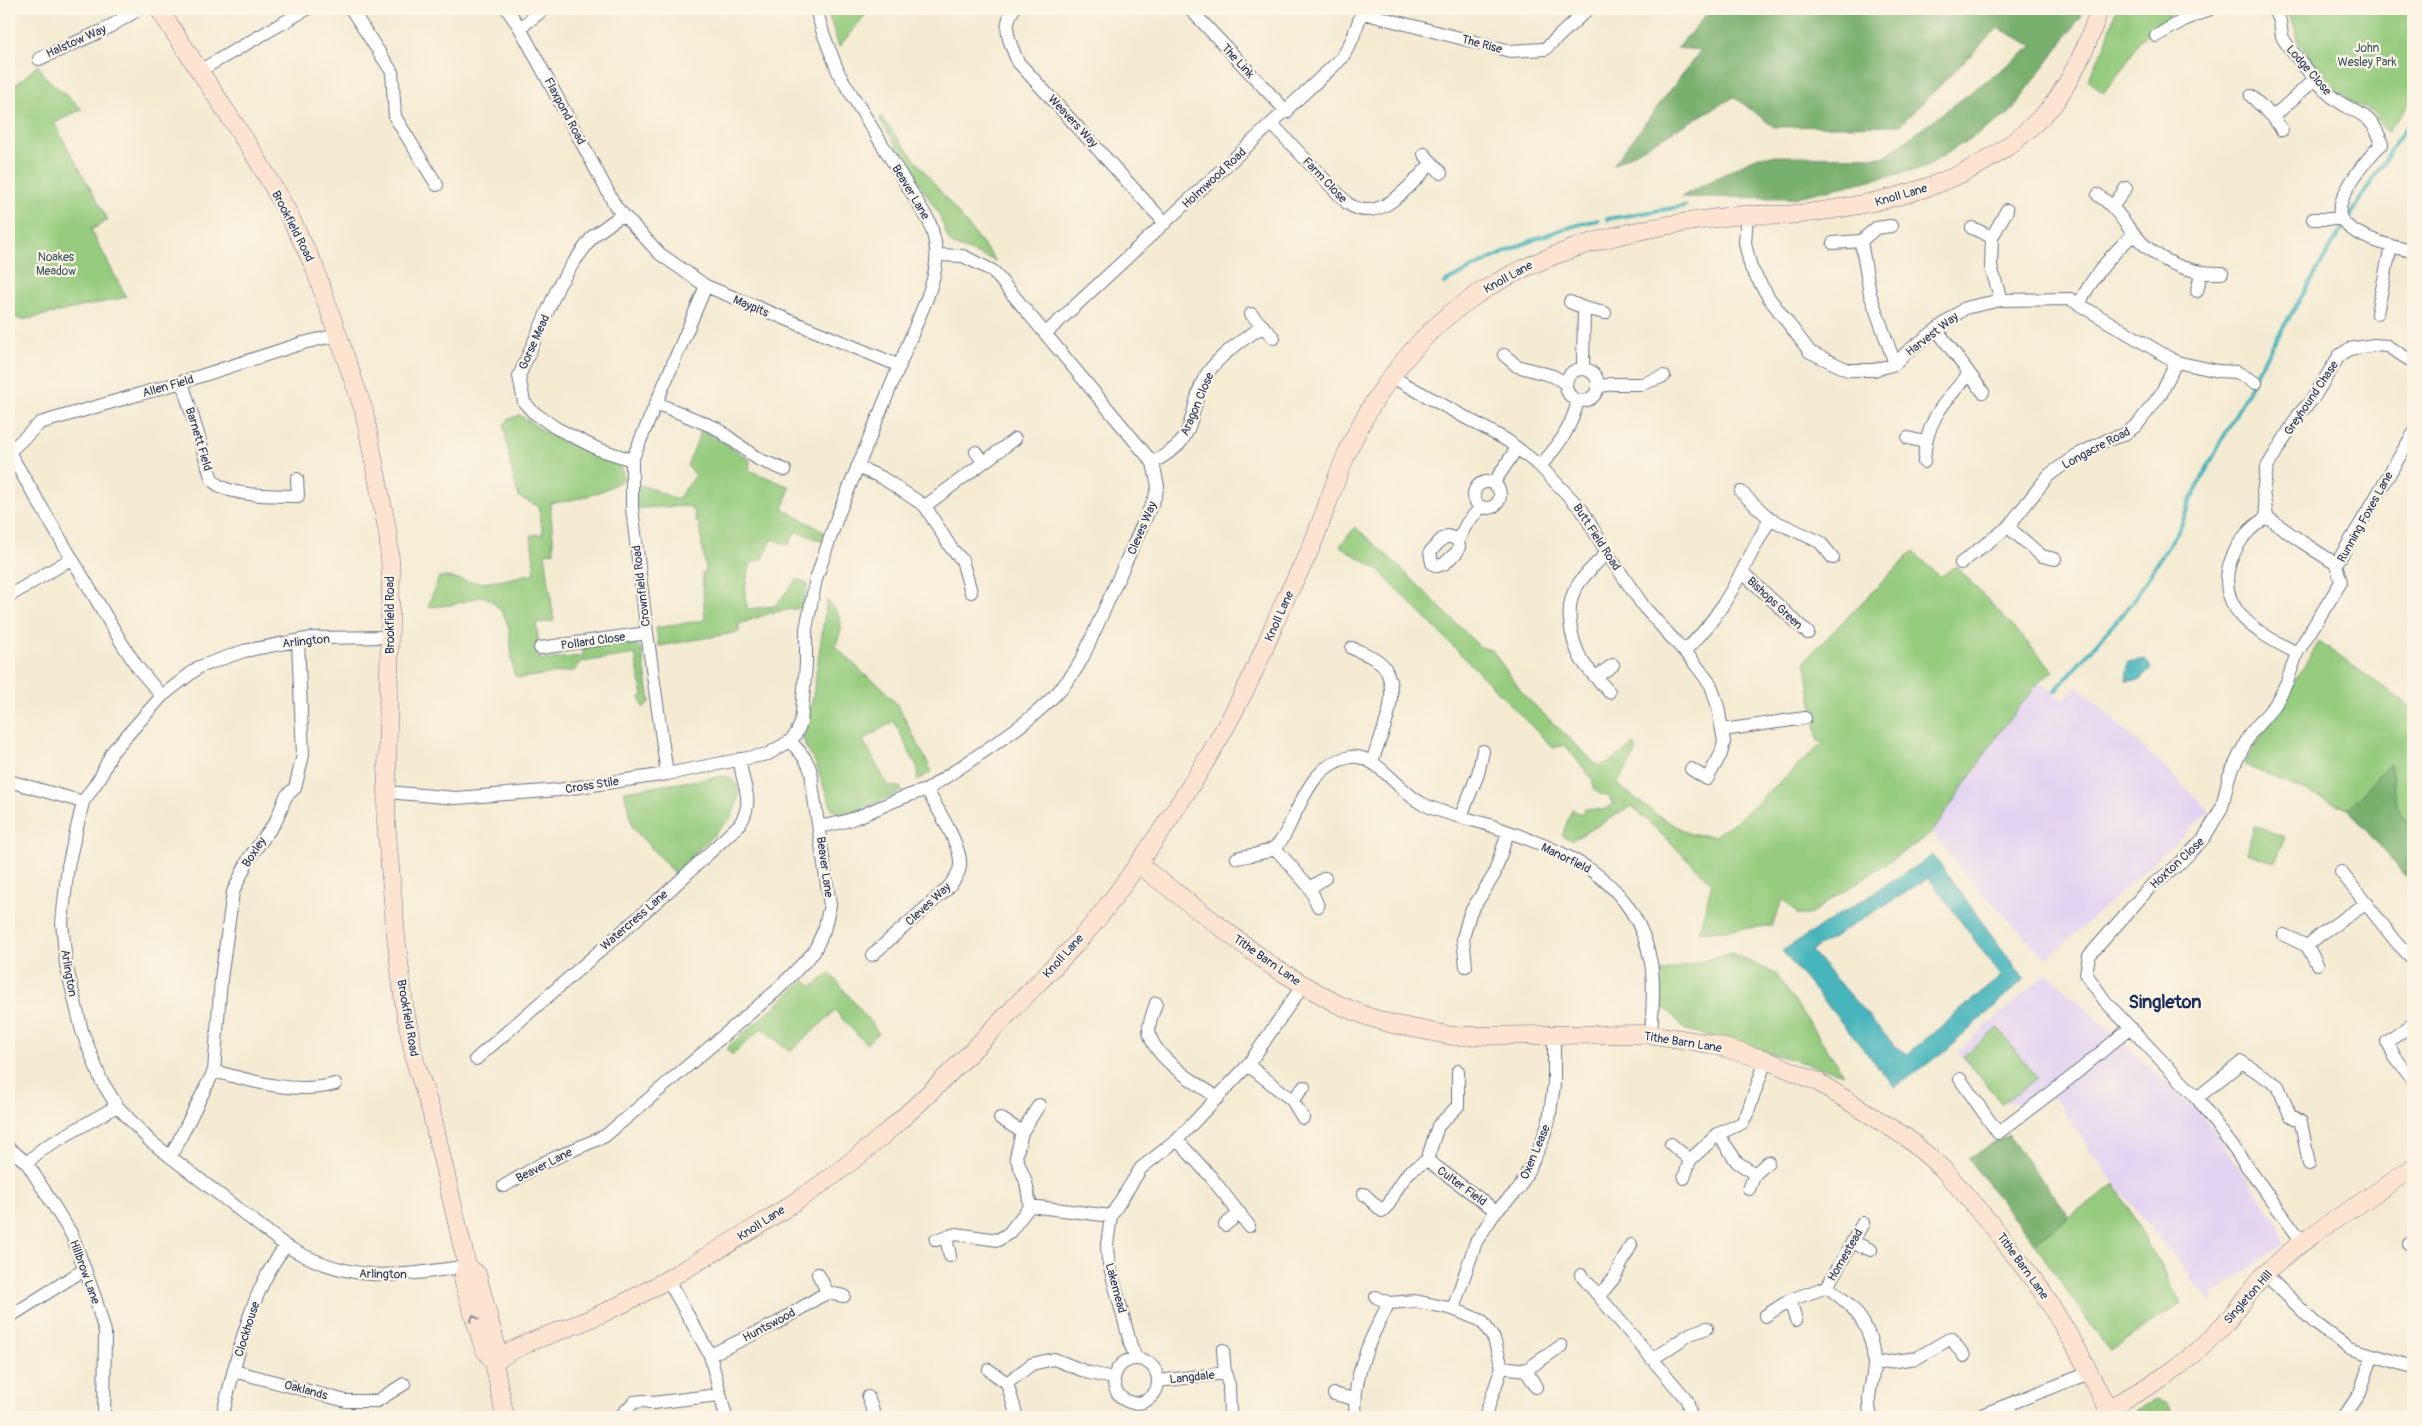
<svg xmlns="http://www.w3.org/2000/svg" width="2422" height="1426" font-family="Pangolin,sans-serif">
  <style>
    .built { fill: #e3d3f2 }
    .green { fill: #95cc7e; stroke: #587e6e }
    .forest { fill: #78b06d; stroke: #4a7066 }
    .water { fill: #46b6bc; stroke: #30728d; fill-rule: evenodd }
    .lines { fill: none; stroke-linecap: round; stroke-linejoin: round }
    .stream { stroke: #46b6bc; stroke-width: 4 }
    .street-casing { stroke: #677187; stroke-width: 14 }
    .secondary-casing { stroke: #677187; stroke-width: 19 }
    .street { stroke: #fff; stroke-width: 12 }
    .secondary { stroke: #fde4d1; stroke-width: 18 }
    .oneway { stroke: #8c8a98 }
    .labels { text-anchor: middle; stroke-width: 4.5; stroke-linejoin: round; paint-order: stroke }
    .street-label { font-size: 12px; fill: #1b2f5e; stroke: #fcf5e5 }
    .park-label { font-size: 12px; fill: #3a5666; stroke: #fcf5e5 }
    .district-label { font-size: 18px; font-weight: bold; fill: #1b2f5e; stroke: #fcf5e5 }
  </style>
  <rect width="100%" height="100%" fill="#fcf5e5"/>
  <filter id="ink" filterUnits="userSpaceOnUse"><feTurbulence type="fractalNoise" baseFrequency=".02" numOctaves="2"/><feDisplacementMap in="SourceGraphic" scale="10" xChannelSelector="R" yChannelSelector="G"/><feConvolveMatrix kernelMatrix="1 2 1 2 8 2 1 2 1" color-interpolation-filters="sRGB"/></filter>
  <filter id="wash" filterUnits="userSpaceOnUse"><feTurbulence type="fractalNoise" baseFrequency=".0096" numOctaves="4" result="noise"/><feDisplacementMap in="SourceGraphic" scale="20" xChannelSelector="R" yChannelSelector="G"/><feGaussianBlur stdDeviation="1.12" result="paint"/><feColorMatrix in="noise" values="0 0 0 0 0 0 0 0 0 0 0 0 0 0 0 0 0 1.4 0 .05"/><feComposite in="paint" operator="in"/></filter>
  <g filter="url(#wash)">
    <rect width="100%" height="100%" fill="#f4ebd2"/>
    <path class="built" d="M1981 635 2062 700 2078 686 2210 811 2047 959 1973 884 1933 833 1808 915H1798Z
      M2047 973 2203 1116 2277 1222 2284 1244 2213 1295V1305L2115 1184 2054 1098 2002 1104 1957 1052Z"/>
    <path class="green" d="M827 9H870L839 47Z
      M2116 9H2170L2171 15 2168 20 2139 41 2124 67 2103 93 2088 80 2106 43Z
      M2275 9H2413V98L2387 133 2373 112 2353 103 2345 94 2337 93 2333 84 2309 60 2308 54 2299 44 2295 28 2288 15Z
      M38 65 44 76 82 109 54 123 108 220 91 230 126 297 22 320 9 315V91Z
      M881 117 996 261 953 245 949 241 939 214 879 118Z
      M520 415 543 431 619 465 625 478C604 493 575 501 550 503L554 552 545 553 554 621 536 623 541 660 583 656V647C597 644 635 633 642 651L650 702 643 708 640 697 643 696 635 654 581 662 574 671 519 678 514 675C508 643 517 614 483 596L451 605 428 607 439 577C451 576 461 581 473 582 493 585 516 576 535 573L531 535 543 534 538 506 519 497 510 464 504 424 509 419Z
      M702 429 750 460 749 470 790 487 783 509 826 533 824 542 796 531 789 545 772 539 763 559 751 563C747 577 742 595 748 609L775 606 797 579 808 584 801 608 773 612 739 624V632L659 646 656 628 705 620 702 573 706 572 699 523 696 522 694 511 688 506 636 508V485L649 487 677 500 696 475 687 466Z
      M1355 527 1402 569 1480 647 1492 650 1523 694 1598 766 1610 762 1634 744 1637 751 1617 784 1657 815 1690 834 1714 836 1739 819 1824 742 1818 741 1805 660 1913 551 1940 577 1956 566 2054 671 2039 682 2001 730 1932 833 1808 915H1798L1783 899 1772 926 1699 932 1712 883 1632 806 1572 840 1562 836 1572 809 1580 814 1585 809 1604 810 1613 804 1609 797 1600 794 1593 788V780L1565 745 1553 748 1377 569 1340 546Z
      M827 600C843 618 845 625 835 646L865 675 881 686 898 706 932 771 917 781 918 769 894 721 863 740 888 786 900 787 902 791 848 817 832 809 815 762 805 746 803 735 812 702Z
      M2319 642 2413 708V881L2402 872 2348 809 2244 765Z
      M726 776C745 785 738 802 731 818L674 873 633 828 624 791Z
      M2254 826 2285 837 2275 863 2247 853Z
      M1731 953 1776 974 1844 1074 1684 1029 1670 1012 1658 1005V973Z
      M830 973 879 1033 866 1044 835 1011 790 1052 762 1028 732 1055 727 1050 729 1046 805 980 812 987Z
      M1998 1028 2037 1078 2002 1104 1963 1056Z
      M2115 1184 2181 1303 2109 1351 2034 1243Z
      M2157 1400 2167 1404 2174 1417H2153L2150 1410 2139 1417H2132L2136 1410Z"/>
    <path class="forest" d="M1711 9H2081L2080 18 2009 114 1924 168 1793 198 1681 197 1758 156 1884 157 2033 46 1998 28 1900 125 1774 127 1734 97 1613 165 1701 50 1677 48Z
      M2390 763 2399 814 2413 825V881L2402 872 2348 809Z
      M2008 1135 2070 1217 2034 1243 1968 1159Z"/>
    <path class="water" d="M2145 659 2152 668 2140 680 2126 681 2128 662Z
      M1933 855 2024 979 1948 1049 1895 1087 1782 951ZM1929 878 2001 976 1908 1054 1894 1045 1811 951Z"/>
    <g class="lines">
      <path class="stream" d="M1607 219 1685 206
        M1444 283C1494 257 1543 231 1598 220
        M2055 691 2132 603 2181 526 2191 499 2264 360 2337 237 2413 115"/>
    </g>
  </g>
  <g filter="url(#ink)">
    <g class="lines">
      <g class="street-casing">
        <path id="street" d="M351 9 392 72 395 117 437 185
          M507 9 520 28 616 207 660 254 706 286 900 366
          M1014 9C1001 26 1010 44 1018 62L1165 223
          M1190 9 1287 112
          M2271 9C2282 16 2280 25 2282 36 2285 45 2319 84 2328 93 2351 116 2370 106 2382 144 2369 155 2332 201 2341 218 2350 236 2395 248 2413 251
          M1363 13 1510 51 1545 49 1588 9
          M520 28 544 9
          M2156 36 2184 20 2210 9
          M39 59 104 30 139 9
          M199 71 307 9
          M2251 96 2273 117 2282 130
          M2273 117 2316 78
          M1272 124 1347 203C1380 227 1410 184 1432 163
          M1424 154 1441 173
          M2098 195C2117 208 2120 218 2134 234 2156 261 2188 274 2222 273
          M2113 206 2126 188
          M623 214 593 236 574 262 559 285 519 376 524 402 533 412 556 428 598 449 632 460
          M1747 215 1745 243 1751 268 1769 298 1810 352 1848 370H1874L1895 364 1908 351 1965 308 2001 300 2070 299 2176 362 2218 371 2237 372 2256 383
          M2313 219H2341
          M1972 228 1992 237
          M1861 241 1870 294 1895 364
          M1833 243 1861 241 1876 228 1891 226
          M2197 291 2201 273
          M2001 300 1991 267 1992 237 2007 210
          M1570 302 1584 308
          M2079 304C2093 276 2110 255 2134 234
          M2377 313 2391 246
          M1251 314 1274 338
          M1937 330 1983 392
          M1046 333 1342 58 1352 40 1363 9
          M1504 355 1517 366 1553 376 1565 383
          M1583 368 1584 308 1605 313
          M1566 385a16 16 0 1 1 32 0a16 16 0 1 1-32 0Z
          M1392 377 1508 441 1540 466 1582 510 1607 553 1644 607 1692 660 1711 685 1718 707 1724 742 1721 754 1707 779 1691 769
          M182 382 212 480C229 498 274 495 298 496L297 479
          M1598 387 1611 384H1642L1664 376
          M656 403 716 428 758 459 785 470
          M1908 438 1924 442
          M9 452 40 423 185 381 303 343 337 335
          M9 452 123 645 138 668 162 696
          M976 452 984 462
          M1924 462C1925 421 1944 402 1969 374
          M1153 463C1163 456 1173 451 1181 442 1195 423 1194 393 1207 374 1221 353 1243 340 1263 326
          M1540 466C1560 444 1570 430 1578 401
          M857 467 881 477 925 506 951 548 962 560 971 592
          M1474 495a13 13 0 1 1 26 0a13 13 0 1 1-26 0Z
          M1493 484 1517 448
          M1741 492 1770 519 1820 542 1833 558
          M925 506 1015 439
          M2267 517C2249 528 2239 540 2231 560 2213 610 2260 634 2297 653
          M2008 527 2042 556 2055 559
          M1458 540 1448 536 1441 540 1430 552 1432 563 1437 566 1444 564 1457 552 1459 547 1458 540 1467 523 1481 507
          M1607 553C1597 563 1583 575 1576 588 1564 608 1571 640 1581 659 1588 671 1600 681 1609 692
          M1961 563 2008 527 2049 475 2077 455 2107 440 2123 435 2137 425 2161 394 2176 362
          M2336 564 2302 542 2267 517 2263 492 2267 467 2299 414 2312 400 2339 356 2349 349 2374 345 2387 346 2413 362
          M1742 572 1808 633
          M9 596 71 559
          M391 637 312 638 244 651 199 667 162 696 112 752 101 776 83 802 68 866 62 922 66 964 82 1031 101 1080 117 1106 150 1141 286 1246C351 1284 396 1277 467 1266
          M540 648 647 633
          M1352 648C1362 653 1379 658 1385 668 1401 696 1382 733 1372 761
          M1684 651C1724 617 1744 564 1770 519
          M1596 677 1613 665
          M1723 730 1805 718
          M667 774 647 633 632 508V460L706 286
          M9 781 83 802
          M387 792 456 798 558 790 667 774 768 754 790 741 796 734 801 723 806 664V629L816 579 838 515 927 298C938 268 940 251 929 221L839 74 823 33 816 9
          M1461 816 1478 774 1483 751
          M819 826C858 824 889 798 927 790 978 753 1054 714 1083 657L1155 497 1158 486 1153 463 993 271 963 256 937 255
          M1275 848 1310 888 1318 906
          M1237 858C1248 855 1268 854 1276 846 1283 841 1286 832 1290 824 1304 796 1315 764 1350 757 1376 753 1398 791 1421 803 1439 813 1468 818 1489 825 1563 851 1635 875 1651 963 1655 986 1652 1012 1651 1035
          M2341 872 2398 944 2413 959
          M1310 888 1325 878
          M2284 935 2307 946 2317 964
          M2307 946 2321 934 2367 903
          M872 955 946 890C952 883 959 875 960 866 963 848 936 807 927 790
          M1466 966 1463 938 1470 913 1494 875 1508 832
          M1156 1003C1154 1011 1149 1020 1149 1029 1150 1057 1197 1083 1218 1098
          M2413 1024 2387 1042 2395 1057 2413 1080
          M476 1059 672 888 740 824C756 798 741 786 740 759
          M1248 1065 1292 1100 1303 1118
          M214 1071C251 1081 296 1095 335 1084
          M1960 1079 1998 1133 2069 1079 2130 1028
          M2197 1098 2242 1062 2278 1086 2290 1115 2301 1122 2309 1164
          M1292 1100 1304 1087
          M1000 1118 1022 1132
          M1718 1134 1737 1162 1755 1174
          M1177 1140 1211 1177 1249 1226
          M1671 1144 1690 1160
          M9 1148 27 1163 72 1235 95 1297 105 1332 104 1417
          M171 1156 214 1071 221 979 233 892 249 858 276 821 286 796 295 788 303 755 298 641
          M1427 1160 1496 1211
          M27 1163 42 1149 117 1106
          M1684 1178 1690 1160 1718 1134 1742 1123 1747 1114 1766 1060
          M504 1186 543 1163 605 1136 776 991 814 952 824 930 830 905 812 784C813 765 802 754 790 741
          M1749 1189 1755 1174 1768 1162
          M1364 1194 1382 1211 1389 1204 1398 1187 1409 1172 1427 1160 1438 1126 1458 1106V1071
          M1030 1206 1026 1182 1016 1157 1022 1132 1039 1105
          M1225 1225 1240 1213
          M946 1237 950 1256
          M936 1240 956 1234 998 1240 1009 1233 1030 1206 1111 1216
          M1853 1242 1871 1250
          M2303 1243 2197 1098 2105 1001 2086 974 2089 956 2149 888 2177 866 2204 838 2222 807 2229 776 2250 734 2275 705 2287 682 2297 653 2341 582 2336 564C2363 521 2387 477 2413 434
          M2409 1244 2413 1247
          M818 1274 828 1293
          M2265 1274 2315 1323 2349 1348 2413 1367
          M1581 1275 1687 1400 1691 1417
          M668 1280 710 1355 726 1417
          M1827 1287C1855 1306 1873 1327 1874 1363 1874 1382 1865 1395 1871 1417
          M1600 1295 1614 1278 1631 1245
          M1376 1297 1389 1303
          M1790 1300 1796 1320
          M1453 1309 1476 1242 1496 1211 1519 1189 1542 1142 1549 1120 1554 1085V1035
          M1765 1316 1790 1300 1827 1287 1863 1223
          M9 1317 85 1269
          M1223 1350 1225 1373
          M710 1355 777 1323 819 1297 828 1293 844 1296
          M1136 1358 1131 1346 1108 1260 1107 1245 1111 1216 1141 1168 1177 1140 1248 1065 1303 985
          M1654 1358 1690 1334 1707 1328
          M1114 1381a22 22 0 1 1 44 0a22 22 0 1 1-44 0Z
          M1874 1364 1917 1358 1951 1338 1964 1356
          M1502 1367 1526 1370 1561 1346
          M989 1370 1007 1383
          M1526 1370 1536 1387
          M234 1371 346 1401H377L404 1384
          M1159 1381 1225 1373 1229 1385 1230 1417
          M1334 1394 1354 1399
          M868 1397 875 1417
          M2008 1405 2013 1417
          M222 1417C236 1363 250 1289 286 1246
          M620 1417 634 1402 644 1401 653 1403 718 1395
          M1017 1417 1007 1383 1032 1364 1054 1359 1089 1373 1114 1378
          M1356 1417C1351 1378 1371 1336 1389 1303L1415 1301 1453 1309 1482 1321 1494 1339 1502 1367 1485 1417
          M1976 1417 2089 1373
          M2344 1417 2360 1393 2372 1356"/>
      </g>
      <g class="secondary-casing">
        <path id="secondary" d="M159 9 254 154 286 209 314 266 364 411 388 534 391 573 386 822 396 936 404 1005 415 1061 431 1111 467 1266 463 1279 466 1291 484 1349 494 1362
          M1138 864 1273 967 1337 1004 1369 1017 1392 1024 1453 1036 1649 1034 1711 1044 1766 1060 1818 1082 1907 1138 1943 1169 1994 1228 2042 1291 2077 1349 2112 1417
          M467 1266 477 1274 496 1345 494 1362 505 1417
          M494 1362C521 1342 554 1334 585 1321 616 1308 646 1292 675 1275 748 1233 824 1188 887 1132 929 1095 968 1055 1007 1015 1040 980 1077 946 1106 908 1159 837 1210 762 1249 682 1262 655 1273 627 1285 600 1293 583 1302 567 1310 550 1324 516 1335 480 1350 446 1376 390 1418 335 1469 300 1549 244 1647 225 1743 215 1761 214 1780 216 1799 214 1883 204 1972 185 2034 124 2042 116 2051 109 2057 99 2075 72 2090 40 2099 9
          M2107 1409C2154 1384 2188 1365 2224 1325 2238 1309 2250 1290 2265 1274 2308 1232 2365 1203 2413 1167"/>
      </g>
      <use href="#street" class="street"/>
      <use href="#secondary" class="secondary"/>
    </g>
    <defs><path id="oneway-chevron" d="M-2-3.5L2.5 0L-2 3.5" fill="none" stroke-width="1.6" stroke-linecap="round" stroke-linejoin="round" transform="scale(1.25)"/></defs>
    <use class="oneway" href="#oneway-chevron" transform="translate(474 1318) rotate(-107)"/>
  </g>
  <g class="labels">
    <g class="street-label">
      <text transform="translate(76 41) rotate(-24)" y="4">Halstow Way</text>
      <text transform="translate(1482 44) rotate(15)" y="4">The Rise</text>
      <text transform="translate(1238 61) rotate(47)" y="4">The Link</text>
      <text transform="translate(2309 70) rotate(49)" y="4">Lodge Close</text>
      <text transform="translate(565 111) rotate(62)" y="4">Flaxpond Road</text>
      <text transform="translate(1073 121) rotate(47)" y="4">Weavers Way</text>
      <text transform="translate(1214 178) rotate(-43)" y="4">Holmwood Road</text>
      <text transform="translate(1325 180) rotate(46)" y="4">Farm Close</text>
      <text transform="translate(911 192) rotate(59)" y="4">Beaver Lane</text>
      <text transform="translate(1901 195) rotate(-16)" y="4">Knoll Lane</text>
      <text transform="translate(293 226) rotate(63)" y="4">Brookfield Road</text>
      <text transform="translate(1508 277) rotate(-29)" y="4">Knoll Lane</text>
      <text transform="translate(751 306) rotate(23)" y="4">Maypits</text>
      <text transform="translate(1932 334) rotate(-38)" y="4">Harvest Way</text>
      <text transform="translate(534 342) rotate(-66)" y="4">Gorse Mead</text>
      <text transform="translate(168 386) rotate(-16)" y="4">Allen Field</text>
      <text transform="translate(2311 398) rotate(-56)" y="4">Greyhound Chase</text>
      <text transform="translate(1197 404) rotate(-67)" y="4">Aragon Close</text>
      <text transform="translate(199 439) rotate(73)" y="4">Barnett Field</text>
      <text transform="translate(2096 448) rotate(-28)" y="4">Longacre Road</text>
      <text transform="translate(2365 517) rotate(-61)" y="4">Running Foxes Lane</text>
      <text transform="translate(1142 528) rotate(-67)" y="4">Cleves Way</text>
      <text transform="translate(1597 537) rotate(57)" y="4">Butt Field Road</text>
      <text transform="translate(641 586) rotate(-97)" y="4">Crownfield Road</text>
      <text transform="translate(1775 603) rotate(43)" y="4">Bishops Green</text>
      <text transform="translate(390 615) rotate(-90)" y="4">Brookfield Road</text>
      <text transform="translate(1279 616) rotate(-66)" y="4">Knoll Lane</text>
      <text transform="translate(306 641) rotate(-6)" y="4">Arlington</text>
      <text transform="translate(593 641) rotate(-8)" y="4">Pollard Close</text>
      <text transform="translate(592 785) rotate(-9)" y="4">Cross Stile</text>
      <text transform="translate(254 852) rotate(-57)" y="4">Boxley</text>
      <text transform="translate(1566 858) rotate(26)" y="4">Manorfield</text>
      <text transform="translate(2177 863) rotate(-43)" y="4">Hoxton Close</text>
      <text transform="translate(825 867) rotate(82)" y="4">Beaver Lane</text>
      <text transform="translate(928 904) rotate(-43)" y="4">Cleves Way</text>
      <text transform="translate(634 920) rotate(-41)" y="4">Watercress Lane</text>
      <text transform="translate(1063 956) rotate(-48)" y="4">Knoll Lane</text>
      <text transform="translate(1267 960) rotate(35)" y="4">Tithe Barn Lane</text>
      <text transform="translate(69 973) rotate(80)" y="4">Arlington</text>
      <text transform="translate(408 1018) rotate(80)" y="4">Brookfield Road</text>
      <text transform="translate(1683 1042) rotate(9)" y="4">Tithe Barn Lane</text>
      <text transform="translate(1535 1152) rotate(-67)" y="4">Oxen Lease</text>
      <text transform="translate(544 1165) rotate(-27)" y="4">Beaver Lane</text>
      <text transform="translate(1462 1186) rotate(36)" y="4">Culter Field</text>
      <text transform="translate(761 1223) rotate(-33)" y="4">Knoll Lane</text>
      <text transform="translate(1845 1255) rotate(-60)" y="4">Homestead</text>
      <text transform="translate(2023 1266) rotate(54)" y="4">Tithe Barn Lane</text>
      <text transform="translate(85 1272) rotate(70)" y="4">Hillbrow Lane</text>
      <text transform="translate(383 1274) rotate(1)" y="4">Arlington</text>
      <text transform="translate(1116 1288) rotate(75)" y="4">Lakemead</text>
      <text transform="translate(2248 1297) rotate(-49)" y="4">Singleton Hill</text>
      <text transform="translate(769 1325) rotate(-28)" y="4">Huntswood</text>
      <text transform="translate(247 1329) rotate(-72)" y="4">Clockhouse</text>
      <text transform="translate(1192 1377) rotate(-6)" y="4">Langdale</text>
      <text transform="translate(306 1390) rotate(15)" y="4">Oaklands</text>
    </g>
    <g class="park-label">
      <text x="2367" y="52">John<tspan x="2367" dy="14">Wesley Park</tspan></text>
      <text x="56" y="261">Noakes<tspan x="56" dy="14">Meadow</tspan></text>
    </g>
    <g class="district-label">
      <text x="2165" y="1008">Singleton</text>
    </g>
  </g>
  <rect width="2422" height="1426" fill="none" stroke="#fcf5e5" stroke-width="30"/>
</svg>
